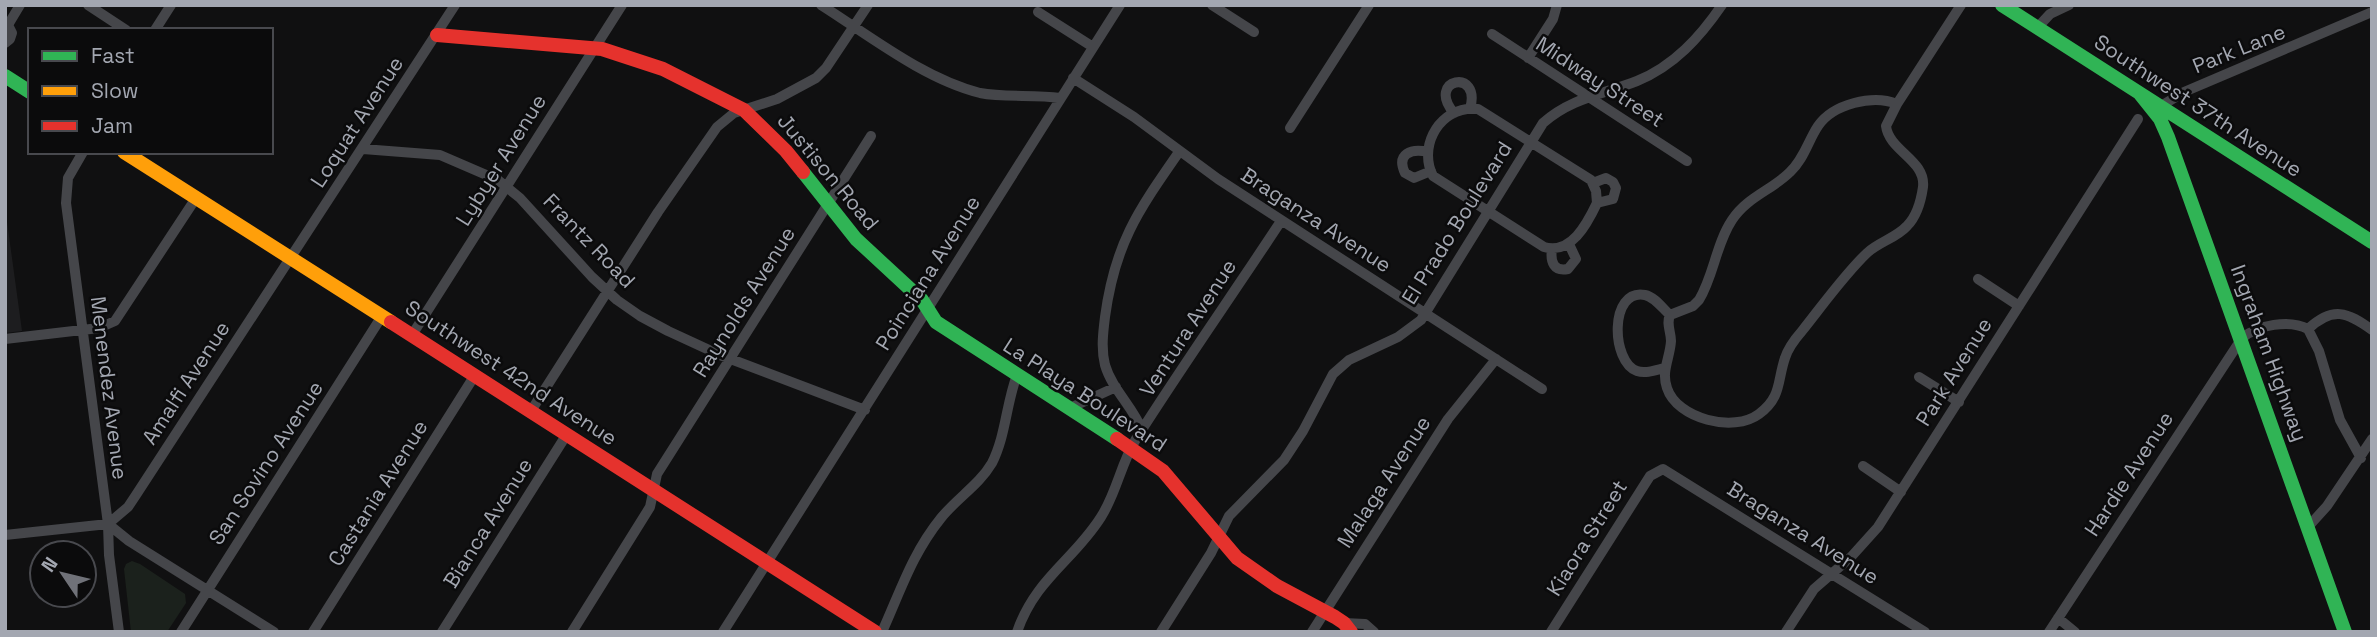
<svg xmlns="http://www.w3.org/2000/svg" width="2377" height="637" font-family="'Space Grotesk',sans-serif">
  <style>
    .built { fill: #1d1d1f }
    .park { fill: #1b211c }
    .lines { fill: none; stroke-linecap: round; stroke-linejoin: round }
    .street { stroke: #45464a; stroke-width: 10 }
    .fast { stroke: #30b455; stroke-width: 14 }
    .slow { stroke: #ff9f0a; stroke-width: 14 }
    .jam { stroke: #e5322d; stroke-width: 14 }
    .labels { text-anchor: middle; stroke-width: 5; stroke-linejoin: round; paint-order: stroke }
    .street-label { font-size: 21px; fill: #a3a7b1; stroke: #0b0b0c }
  </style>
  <rect width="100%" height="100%" fill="#101011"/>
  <path class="built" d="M5 207 22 331 5 333Z"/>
  <path class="park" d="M132 561 140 564 185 594 186 603 167 632H131L124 569 126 564Z"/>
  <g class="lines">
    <path class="street" d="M88 5 126 30
      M821 5C870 36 924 79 980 93 1006 98 1034 94 1060 98
      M1212 5 1254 32
      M1038 12 1093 47
      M8 25 20 5
      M2037 28 2050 14 2069 5
      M155 30 171 5
      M1492 34 1687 161
      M5 43 10 39 12 33 8 25
      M1528 58 1553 19 1557 5
      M1073 78 1134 117 1218 179 1542 389
      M2161 106 2184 92 2372 12
      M1467 109H1478L1486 114 1591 180 1596 191 1597 203C1587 224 1571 255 1544 247L1433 176C1419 149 1436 113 1467 109Z
      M1454 113C1425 79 1482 67 1470 109
      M1290 128 1369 5
      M363 149 440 155 498 180 520 198 592 277 617 300 640 316 668 331 720 355 865 410
      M83 152 68 178 66 203 108 524 109 555 119 632
      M1428 152C1411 148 1396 154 1405 173L1414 178 1431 171
      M1593 183 1606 178 1613 182 1616 188 1613 199 1597 203
      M1552 249C1550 262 1554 272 1568 269L1576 259 1569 244
      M1978 279 2019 306
      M1670 315C1666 324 1671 332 1671 341 1670 358 1661 371 1667 388 1677 419 1734 433 1759 414 1782 397 1777 381 1785 358 1788 348 1795 339 1802 331 1822 306 1844 275 1867 253 1879 242 1896 238 1907 226 1917 216 1921 201 1923 187 1926 160 1889 151 1886 126L1897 104 1961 5
      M1670 315 1693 306 1699 300C1714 275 1716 244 1732 220 1747 197 1772 190 1790 172 1804 159 1808 141 1818 126 1833 104 1873 94 1897 104
      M2308 329 2319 351 2340 420 2361 458
      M2308 329C2333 306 2347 312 2372 330
      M412 335 622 5
      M5 339 99 328 115 321 196 198
      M1664 368C1656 370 1646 374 1637 371 1611 362 1609 288 1645 295 1655 297 1663 309 1670 315
      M1919 377 1959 402
      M1070 408 1116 387
      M531 411 658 212 717 127 734 113 777 99 816 78 826 68 868 5
      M1142 430C1133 407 1112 389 1105 365 1101 349 1103 333 1105 317 1115 243 1138 211 1179 152
      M1863 466 1901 492
      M108 524 128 507 136 495 455 5
      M2308 527 2327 506 2372 439
      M5 535 108 524 129 541 274 632
      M2058 618 2075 632
      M1344 623 1365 624 1374 632
      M181 632 382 316
      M313 632 475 375
      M442 632 567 434
      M572 632 650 507 657 474 871 136
      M723 632 1120 5
      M882 632C901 590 912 554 941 518 957 498 979 485 992 463 1006 435 1006 404 1017 375
      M1017 632C1035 579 1074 560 1101 517 1117 492 1121 463 1136 439 1183 365 1233 294 1281 221
      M1161 632 1211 553 1229 516 1284 460 1303 431 1333 374 1349 360 1398 337 1421 320 1543 123C1571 98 1604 94 1637 81 1674 66 1700 37 1722 5
      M1312 632 1448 419 1496 359
      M1551 632 1650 476 1663 469 1925 632
      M1786 632 1814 589 1851 557 1878 527 2138 119
      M2049 632 2242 338C2258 325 2289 319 2308 329"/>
    <path class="fast" d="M2002 5 2372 242
      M5 76 30 92
      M2140 94 2160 119 2168 137 2345 632
      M803 172 856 239 922 300 936 322 1117 439"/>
    <path class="slow" d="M124 152 391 322"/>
    <path class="jam" d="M437 35 602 49 663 69 744 110 786 151 803 172
      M391 322 875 632
      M1117 439 1163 471 1237 558 1277 586 1335 617 1344 623 1351 632"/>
  </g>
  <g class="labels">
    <g class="street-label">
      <text transform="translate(2239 49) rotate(-22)" y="7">Park Lane</text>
      <text transform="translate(1600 82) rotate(33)" y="7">Midway Street</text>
      <text transform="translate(2198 106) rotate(33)" y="7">Southwest 37th Avenue</text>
      <text transform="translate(357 122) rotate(-57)" y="7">Loquat Avenue</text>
      <text transform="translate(501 160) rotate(-58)" y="7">Lybyer Avenue</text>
      <text transform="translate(828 172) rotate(50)" y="7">Justison Road</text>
      <text transform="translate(1316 220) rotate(33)" y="7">Braganza Avenue</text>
      <text transform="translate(1457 223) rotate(-58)" y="7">El Prado Boulevard</text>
      <text transform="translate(589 241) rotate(46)" y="7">Frantz Road</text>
      <text transform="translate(928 273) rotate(-58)" y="7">Poinciana Avenue</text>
      <text transform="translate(744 302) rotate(-58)" y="7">Raynolds Avenue</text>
      <text transform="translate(1188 328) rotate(-57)" y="7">Ventura Avenue</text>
      <text transform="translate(2269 353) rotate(70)" y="7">Ingraham Highway</text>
      <text transform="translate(1954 372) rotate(-58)" y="7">Park Avenue</text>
      <text transform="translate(511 373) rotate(33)" y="7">Southwest 42nd Avenue</text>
      <text transform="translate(186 383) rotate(-57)" y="7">Amalfi Avenue</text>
      <text transform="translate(109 388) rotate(83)" y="7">Menendez Avenue</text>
      <text transform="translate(1085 395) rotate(33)" y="7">La Playa Boulevard</text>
      <text transform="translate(266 463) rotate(-57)" y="7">San Sovino Avenue</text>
      <text transform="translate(2129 474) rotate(-57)" y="7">Hardie Avenue</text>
      <text transform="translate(1384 482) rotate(-57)" y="7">Malaga Avenue</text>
      <text transform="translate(378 493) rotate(-58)" y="7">Castania Avenue</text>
      <text transform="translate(488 523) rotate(-58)" y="7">Bianca Avenue</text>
      <text transform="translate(1803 533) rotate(32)" y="7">Braganza Avenue</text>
      <text transform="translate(1587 538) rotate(-58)" y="7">Kiaora Street</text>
    </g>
  </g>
  <rect width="2377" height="637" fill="none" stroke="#a3a7b1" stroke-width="14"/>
  <rect x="28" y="28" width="245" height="126" fill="#0b0b0c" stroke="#48494e" stroke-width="2"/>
  <rect x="42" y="51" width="35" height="10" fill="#30b455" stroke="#48494e" stroke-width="2"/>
  <text x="91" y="63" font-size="21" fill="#a3a7b1">Fast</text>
  <rect x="42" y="86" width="35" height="10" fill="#ff9f0a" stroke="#48494e" stroke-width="2"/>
  <text x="91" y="98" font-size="21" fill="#a3a7b1">Slow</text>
  <rect x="42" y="121" width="35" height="10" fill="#e5322d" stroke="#48494e" stroke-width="2"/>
  <text x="91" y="133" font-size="21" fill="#a3a7b1">Jam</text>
  <g transform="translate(63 574) rotate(305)"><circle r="33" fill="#0b0b0c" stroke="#48494e" stroke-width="2"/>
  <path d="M0-5L12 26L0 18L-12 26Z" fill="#707279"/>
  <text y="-10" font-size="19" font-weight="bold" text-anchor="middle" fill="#a3a7b1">N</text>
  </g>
</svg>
